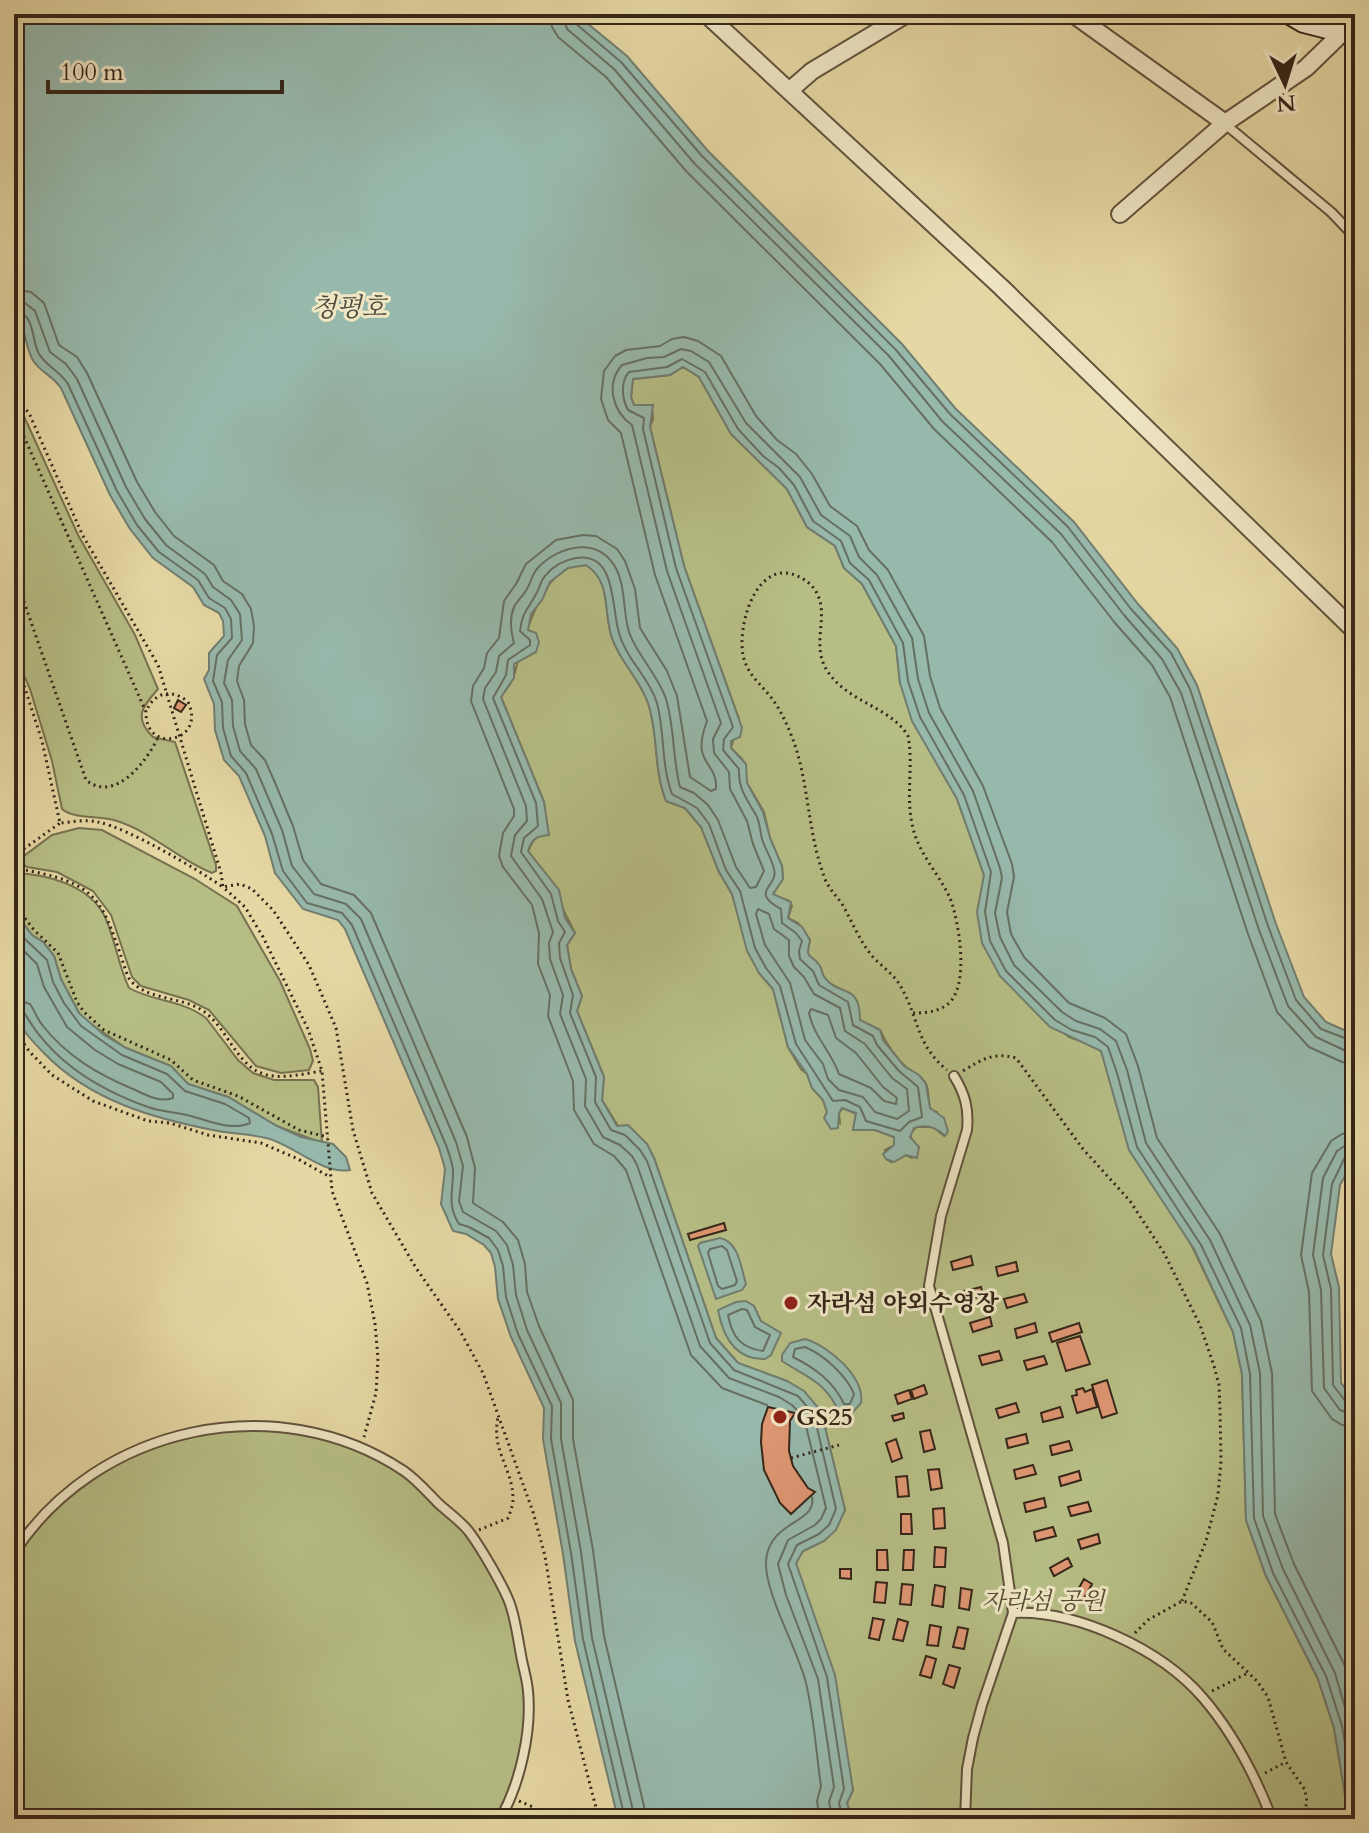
<svg xmlns="http://www.w3.org/2000/svg" width="1369" height="1833" font-family="Cardo,'Noto Serif KR',serif">
  <style>
    .green { fill: #b6be85; stroke: #76724f; stroke-width: 2 }
    .water { fill: #97b9ac; stroke: #707e71; stroke-width: 2 }
    .lines { fill: none; stroke-linecap: round; stroke-linejoin: round }
    .shore { stroke: #667062; stroke-width: 2 }
    .building { fill: #df9773; stroke: #352619; stroke-width: 2 }
    .lane-casing { stroke: #61523c; stroke-width: 12 }
    .street-casing { stroke: #61523c; stroke-width: 20 }
    .secondary-casing { stroke: #352619; stroke-width: 26 }
    .path { stroke: #352619; stroke-width: 3; stroke-dasharray: 2 4; stroke-linecap: butt }
    .lane { stroke: #efe6c4; stroke-width: 8 }
    .street { stroke: #efe6c4; stroke-width: 16 }
    .secondary { stroke: #efe6c4; stroke-width: 22 }
    .poi-dot { fill: #8f2418; stroke: #efe6c4; stroke-width: 3 }
    .labels { text-anchor: middle; stroke-width: 6; stroke-linejoin: round; paint-order: stroke }
    .poi-label { font-size: 24px; font-weight: bold; fill: #352619; stroke: #efe6c4; text-anchor: start }
    .park-label { font-size: 24px; font-style: italic; fill: #554c34; stroke: #efe6c4 }
    .water-label { font-size: 26px; font-style: italic; fill: #4e4b3e; stroke: #efe6c4 }
  </style>
  <rect width="100%" height="100%" fill="#e6d8a4"/>
  <filter id="stains"><feTurbulence type="fractalNoise" baseFrequency=".0025" numOctaves="4"/><feColorMatrix values="0 0 0 0 .2 0 0 0 0 .09 0 0 0 0 .02 0 0 0 .5 -.17"/></filter>
  <radialGradient id="worn" r=".72"><stop offset=".6" stop-color="#630" stop-opacity="0"/><stop offset="1" stop-color="#630" stop-opacity=".3"/></radialGradient>
  <path class="green" d="M683 367 699 377 731 434 787 489 807 527 835 546 844 568 862 584 896 646 900 683 957 799 984 875 1000 976 1069 1037 1092 1045 1101 1051 1110 1075 1233 1332 1242 1374 1246 1520 1266 1576 1318 1679 1334 1728 1349 1819H852L847 1803 853 1790 846 1751 796 1563 803 1551 824 1541 845 1510 821 1411 787 1381 738 1363 716 1338 654 1158 647 1144 628 1126H618L602 1100 604 1077 577 1011 582 996 571 969 567 945 575 933 544 872 528 851 545 817 544 802 501 697C505 690 512 683 514 676 521 647 539 580 568 568 573 565 581 566 586 565 612 581 603 612 612 638 620 662 640 679 648 703 659 735 653 768 666 801L685 808 701 827 719 872 732 894 744 934 759 973 773 989 788 1047 801 1069 807 1074 812 1088 823 1100 827 1112 840 1123 839 1113 843 1108 856 1114 853 1130H875L894 1137V1145L885 1150 886 1159 891 1162 906 1155 912 1158 919 1147 912 1142 910 1134 916 1127H933L943 1135 937 1112 931 1110C927 1102 930 1092 926 1084 922 1075 913 1073 906 1067 896 1058 886 1043 880 1030L859 1020C861 983 838 996 825 978 822 975 822 970 820 966 810 952 805 962 810 940L798 923 788 918 792 906 788 900 779 899 773 894 783 879 782 866 770 838 764 812 747 783 742 759 731 748 739 719 684 566 650 427 653 419 652 405H634L631 397 633 379 670 375Z
    M14 406 23 414 78 535 135 635 158 689C144 705 132 717 153 737L175 742 216 865V871L212 873C179 860 152 832 117 821 100 815 75 820 62 809L52 761 30 689 14 652Z
    M79 828 102 830 195 879 237 906 280 981 310 1049 313 1061 309 1070 281 1073 256 1066 209 1010 189 1000 141 986 132 977 111 915 93 891 57 872 27 867 19 861 20 859 52 835Z
    M14 873C46 874 90 885 105 917 115 939 118 965 129 988 154 1002 183 1000 206 1018L238 1060 253 1073 274 1080H314L318 1087 322 1143 277 1126 228 1097 188 1084 171 1066 126 1048 85 1020 79 1013 61 979 54 956 43 942 32 935 14 911Z
    M211 1428 312 1432 361 1448 405 1472 470 1532 511 1606 528 1692 525 1746 500 1819H14V1553L70 1489 106 1464Z"/>
  <path class="water" d="M14 14H576L627 56 708 151 902 344 955 408 1074 522 1138 604 1177 648 1197 685 1276 924 1304 997 1326 1022 1355 1035V1159L1340 1185 1331 1254 1339 1287 1341 1383 1355 1400V1819H1349L1334 1728 1318 1679 1266 1576 1246 1520 1242 1374 1233 1332 1194 1249 1129 1150 1101 1051 1050 1027 1000 976 982 943 977 912 984 875 957 799 912 721 900 683 896 646 862 584 844 568 835 546 807 527 787 489 731 434 699 377 683 367 670 375 633 379 631 397 634 405H653L650 427 684 566 742 728 740 737 731 741V748L746 764 747 783 763 812 770 838 782 866 783 879 773 894 791 902 788 918 802 927 810 940C805 962 810 951 820 966 822 970 822 975 825 978 839 997 860 982 860 1020L880 1030 883 1040 904 1066 919 1075 926 1084 930 1108 944 1118 948 1131 945 1136C936 1127 926 1124 914 1128L910 1137 919 1147 917 1158 906 1155 894 1162 886 1159 883 1154 894 1145V1137L875 1130H853L856 1113 842 1108 839 1113 838 1128 831 1129 824 1118 827 1112 823 1100 812 1088 807 1074 788 1047 773 989 759 973 747 951 732 894 719 872 701 827 685 808 666 801C653 768 659 736 648 703 640 679 620 662 612 638 603 612 612 582 586 565L568 568 550 582 542 600 531 614 528 630 536 633 539 642 536 652 514 664V678L501 697 544 802 549 835C536 836 532 839 528 851L559 890 565 918 575 933 567 945 571 969 582 996 577 1011 604 1077 602 1100 617 1126 628 1125 647 1144 654 1158 716 1338 738 1363 787 1381 804 1391 821 1411 845 1510 836 1530 824 1541 803 1551 796 1563 835 1675 853 1790 847 1803 852 1819H618L575 1641 563 1554 543 1439 544 1408 511 1337 498 1299 495 1267 491 1253 484 1245 466 1234 453 1231 441 1204 445 1169 439 1148 345 929 338 920 303 909 275 873 265 836 239 776 224 760 215 730 214 704 204 679 209 670V653L224 636 223 621 219 613 204 605 193 587 153 558 130 529 110 495 61 388C53 376 42 373 34 362 24 347 28 329 14 316V280L17 273 14 269Z
    M14 911 32 935 43 942 54 956 61 979 79 1013 104 1035 126 1048 171 1066 188 1084 228 1097 277 1126 301 1137 333 1144 346 1157 350 1170C322 1175 293 1144 266 1138 250 1134 234 1134 218 1131 155 1119 90 1101 44 1053 32 1041 17 1026 14 1008 10 978 14 941 14 911Z
    M720 1238C739 1242 741 1268 746 1284L742 1290 716 1299 698 1246 700 1243Z
    M746 1301 754 1306 761 1321 781 1333 771 1355 765 1359C735 1360 723 1337 718 1310L736 1302Z
    M805 1339C829 1346 865 1377 861 1403L852 1413 840 1415C827 1382 808 1378 782 1361V1355L790 1343Z"/>
  <g class="lines">
    <path class="shore" d="M550 14 552 27 558 37 606 77 686 171 880 364 934 429 1052 542 1115 623 1152 665 1170 697 1248 934 1277 1012 1309 1047 1342 1062 1355 1064
      M562 14 567 29 614 69 694 163 889 356 942 421 1061 534 1124 615 1162 659 1181 693 1259 930 1288 1006 1316 1037 1346 1051 1355 1052
      M572 14 575 23 621 62 702 156 896 350 950 414 1068 527 1131 609 1171 653 1190 689 1268 926 1296 1000 1321 1029 1355 1042
      M14 289 31 292 44 303 59 345 77 357 87 373 137 482 155 512 174 536 214 565 223 581 242 594 251 609 254 626 253 643 239 666 237 681 244 700 245 724 251 745 265 760 276 785 293 826 303 860 321 884 354 895 371 913 467 1137 475 1168 473 1203 503 1222 518 1240 525 1264 527 1292 539 1326 573 1400V1439L593 1550 604 1636 647 1819
      M14 301 25 303 35 311 50 352 66 364 77 379 126 487 145 519 166 545 205 574 213 587 231 600 240 614 242 640 228 660 224 683 232 700 233 726 240 751 256 769 282 830 292 866 314 894 346 904 361 919 456 1142 463 1166 459 1201 463 1212 496 1231 507 1245 513 1265 516 1295 527 1330 561 1403V1439L581 1552 592 1638 635 1819
      M14 311C35 313 31 337 38 352 44 365 60 371 68 384L117 491 137 525 159 552 198 580 209 598 225 608 231 619 232 638 217 655 213 681 222 702 223 728 231 756 246 773 272 834 283 871 307 903 342 913 352 925 446 1145C449 1154 453 1163 453 1172 453 1193 447 1205 459 1224L469 1227 489 1238 498 1250 503 1266 506 1297 518 1334 552 1406 551 1439 571 1553 583 1639 625 1819
      M758 909 769 914 774 929 789 940V956L794 967 804 977 814 994 840 1008 845 1031 865 1044 892 1078 907 1089 909 1111 897 1119 875 1112 863 1097 839 1090 828 1079 823 1064 805 1040 790 983 765 945 756 914Z
      M14 924 26 940 47 960 53 982 64 1003 81 1026 122 1055 167 1074 185 1091 225 1104 249 1118 250 1123C233 1131 208 1121 191 1116 177 1112 162 1112 148 1107 97 1089 51 1061 24 1012L14 1009
      M14 941 37 964 44 987 67 1027 95 1050 118 1064 161 1082 173 1094V1098C160 1103 146 1095 133 1089 97 1074 67 1056 43 1026 37 1019 35 1011 30 1004L14 999
      M811 1009 828 1015 836 1038 856 1053 883 1087 897 1098 896 1104 884 1101 871 1088 839 1074C831 1051 814 1037 809 1013Z
      M1355 1132 1342 1134 1331 1141 1312 1173 1301 1255 1309 1292 1312 1391 1332 1419 1342 1425 1355 1427
      M1355 1144 1346 1145 1337 1151 1323 1178 1313 1255 1321 1290 1324 1388 1340 1410 1355 1415
      M1355 1154 1344 1159 1332 1184 1323 1255 1331 1289 1333 1385 1346 1402 1355 1405
      M722 1246 727 1250 737 1281 735 1285 722 1289 718 1286 708 1253 710 1249Z
      M742 1309 747 1310 755 1327 770 1335 763 1351C741 1348 732 1337 728 1315Z
      M805 1347C824 1355 847 1376 854 1394L850 1404H844C833 1381 815 1368 793 1357L795 1349Z
      M767 1405 722 1388 691 1355 626 1170 614 1156 594 1144 574 1110 573 1081 548 1016 550 995 538 964 539 933 532 905 503 867 499 856 503 833 514 816V809L471 701 473 686 484 668 487 653 499 638 504 601 516 584 526 564 556 540 583 535 596 536 617 549 625 561 635 589 640 628 667 671 677 696 690 777 711 791 716 789C718 760 690 766 707 721L655 575 621 433 608 420 601 399 604 371 615 356 626 350 660 346 672 339 684 337 698 341 721 356 756 416 777 440 796 454 812 474 830 506 857 526 869 550 888 570 924 636 930 676 940 708 983 786 1012 864 1014 877 1007 912 1011 934 1024 957 1069 1003 1105 1018 1126 1034 1138 1066 1157 1138 1220 1234 1261 1321 1272 1373 1275 1514 1294 1564 1345 1666 1355 1696
      M812 1497C817 1524 769 1520 766 1561 764 1592 798 1650 806 1683 814 1716 816 1752 821 1786L817 1801 820 1819
      M833 1819 829 1802 834 1787 818 1679 786 1595 778 1564 788 1540 815 1525 821 1519 826 1508 804 1418 792 1405 779 1397 729 1378 700 1346 637 1165 632 1156 620 1145 603 1137 585 1106 586 1079 560 1014 563 995 550 959 549 943 553 932 542 899 511 856 515 835 527 821 526 806 483 699 485 688 496 672 499 656 514 643C511 631 509 619 514 607 517 601 522 597 525 592 530 586 531 577 536 570 554 549 591 536 611 561 627 580 622 610 629 632 636 653 656 673 665 696 675 725 672 757 680 787L694 793 708 805 718 820 736 867 750 888 756 887 764 871 753 844 747 821 730 789 729 772 714 753 713 739 721 723 667 571 632 425C613 412 605 384 622 365L647 358 664 357 681 349 691 351 709 362 746 423 800 477 821 515 850 536 859 557 877 575 912 638 918 679 929 713 973 791 1000 868 1002 878 995 913 1000 937 1014 965 1062 1012 1076 1021 1100 1029 1116 1041 1127 1070 1146 1143 1210 1240 1250 1325 1260 1373 1263 1516 1283 1569 1335 1673 1355 1742
      M843 1819 839 1803 844 1789 827 1677 788 1564 797 1545 819 1534 829 1525 836 1509 814 1415 798 1396 734 1370 710 1343 647 1161 640 1150 625 1135 611 1130 595 1102 596 1077 570 1013 573 995 560 958 559 943 565 932 558 921 551 894 521 852 524 838 538 826 536 803 493 698 506 675 508 660 530 645V640L520 631C522 611 529 609 537 592 540 587 541 580 545 576 553 566 564 560 576 558 617 552 611 607 619 633 626 659 649 677 657 703 665 733 661 765 672 794L697 808 709 824 726 870 740 891 755 948 766 968 780 986 796 1044 833 1101 845 1100 860 1107 866 1121 900 1131 909 1122 922 1117 918 1087 899 1071 877 1045 873 1036 853 1025 848 1002 819 985 813 971 800 959 799 951 802 941 796 933 782 923 781 909C748 891 779 887 774 869 772 859 765 849 762 839 760 831 760 822 756 815 746 798 738 788 739 769L723 750 724 739 733 727 676 568 643 429 644 418 628 410C622 399 620 382 629 372L667 367 682 359 705 372 738 429 763 456 779 468 794 485 813 521 841 541 850 563 869 580 903 643 908 681 920 717 964 795 991 872 985 912 990 941 1006 971 1055 1020 1072 1030 1095 1037 1108 1047 1117 1073 1137 1147 1201 1245 1241 1328 1250 1374 1254 1518 1273 1573 1326 1676 1342 1726 1355 1801"/>
  </g>
  <path class="building" d="M178 700 186 705 181 712 174 708Z
    M724 1223 726 1230 690 1240 688 1234Z
    M971 1256 973 1265 953 1270 951 1262Z
    M1016 1262 1018 1271 998 1276 996 1267Z
    M981 1287 983 1296 963 1301 961 1292Z
    M1024 1294 1027 1302 1007 1308 1004 1299Z
    M990 1317 992 1326 973 1332 970 1323Z
    M1035 1323 1037 1332 1017 1338 1015 1329Z
    M1079 1323 1082 1332 1052 1342 1049 1333Z
    M1080 1336 1090 1364 1066 1371 1057 1343Z
    M999 1351 1002 1360 982 1365 979 1356Z
    M1044 1356 1047 1364 1027 1370 1024 1361Z
    M1107 1380 1117 1413 1102 1418 1092 1385Z
    M924 1385 927 1394 914 1399 911 1390Z
    M1083 1388 1085 1392 1092 1389 1097 1407 1077 1413 1072 1396 1077 1395 1076 1390Z
    M909 1390 912 1399 898 1404 895 1395Z
    M1016 1403 1019 1412 999 1418 996 1409Z
    M768 1407 795 1413 790 1421 789 1451 793 1466 808 1488 815 1492 791 1514 780 1503 764 1470 761 1442 762 1424Z
    M1060 1407 1063 1417 1043 1422 1041 1413Z
    M903 1413 904 1418 894 1421 892 1416Z
    M930 1430 935 1449 924 1452 920 1432Z
    M1026 1434 1028 1443 1008 1448 1006 1439Z
    M896 1439 902 1458 892 1462 886 1443Z
    M1069 1441 1072 1450 1052 1455 1050 1446Z
    M1033 1465 1036 1474 1016 1479 1014 1470Z
    M939 1469 942 1488 931 1490 928 1470Z
    M1079 1471 1081 1480 1061 1486 1059 1477Z
    M907 1476 909 1496 898 1497 896 1477Z
    M1044 1498 1046 1507 1026 1512 1024 1503Z
    M1088 1502 1091 1511 1071 1516 1068 1507Z
    M944 1508 945 1528 934 1529 933 1509Z
    M901 1514H911L912 1534H901Z
    M1053 1527 1056 1536 1036 1541 1034 1532Z
    M1098 1534 1100 1543 1081 1549 1078 1540Z
    M935 1547 946 1548 945 1567H934Z
    M877 1550H887L888 1570H877Z
    M904 1550H914L913 1570H903Z
    M1068 1558 1072 1566 1054 1576 1050 1568Z
    M840 1569H851V1579L840 1578Z
    M1084 1579 1092 1584 1082 1602 1074 1597Z
    M876 1582 887 1583 885 1603 874 1602Z
    M902 1584 913 1585 911 1605 900 1604Z
    M935 1585 945 1587 943 1607 932 1605Z
    M961 1588 972 1590 969 1610 959 1608Z
    M873 1618 884 1620 879 1640 869 1638Z
    M898 1619 908 1622 903 1641 893 1639Z
    M930 1625 941 1627 938 1646 927 1645Z
    M958 1627 968 1629 964 1649 953 1647Z
    M926 1656 936 1659 931 1678 920 1675Z
    M949 1665 960 1668 954 1688 943 1684Z"/>
  <g class="lines">
    <g class="lane-casing">
      <path id="lane" d="M1225 124 1331 212 1355 237
        M954 1076C965 1094 969 1108 967 1130L941 1216 929 1286 1003 1543 1013 1613 982 1705 973 1738 967 1769 965 1819
        M14 1515 23 1539
        M14 1553C96 1426 277 1386 404 1471 417 1480 428 1493 439 1504 449 1513 462 1522 470 1533 481 1548 506 1590 511 1607 516 1623 518 1639 521 1655 523 1667 527 1679 528 1691 532 1731 520 1784 500 1819
        M1013 1613C1077 1610 1161 1649 1203 1698 1234 1734 1255 1775 1272 1819"/>
    </g>
    <g class="street-casing">
      <path id="street" d="M706 14 1001 287 1355 631
        M1073 14 1225 123
        M789 91 812 71 907 14
        M1120 214 1225 123 1306 68 1342 33 1341 14"/>
    </g>
    <g class="secondary-casing">
      <path id="secondary" d="M1292 14 1304 21 1355 34"/>
    </g>
    <path class="path" d="M14 397 29 413 82 534 158 665 221 873 223 887 245 907 263 937 308 1029 322 1071 332 1191 367 1283 375 1324 378 1358 376 1393 364 1437
      M14 414 146 712C145 755 207 742 188 702 172 688 154 692 146 712
      M14 573 86 780C115 804 148 760 158 737
      M14 664 20 673 42 741 60 823C71 822 87 819 98 822 130 829 195 868 223 887L240 884 252 889 273 910 309 965 336 1028 353 1130 372 1193 416 1268 460 1331 483 1373 533 1512 545 1556 568 1700 599 1819
      M14 856 60 823
      M14 868C102 883 101 898 128 977 143 1000 178 996 200 1009 224 1023 232 1055 255 1070 274 1082 301 1074 322 1071
      M14 904 34 930 58 953 77 1002 84 1012 104 1030 171 1060 193 1080 238 1096 299 1130 328 1137
      M913 1013C925 1013 938 1012 948 1004 970 986 959 921 950 898 939 874 919 854 913 828 905 797 914 766 908 736 891 707 849 703 828 672 808 643 834 612 812 586 805 579 796 574 786 573 752 571 738 629 743 655 747 675 762 685 773 700 780 710 785 720 790 732 810 780 806 829 825 879 829 889 836 895 842 904 852 921 859 940 872 956 882 967 894 974 901 987 919 1018 916 1045 947 1070
      M14 1029 29 1051 52 1075 93 1101 148 1121 170 1123 208 1135 261 1143 296 1158 330 1177
      M963 1071C982 1059 994 1052 1016 1058L1083 1149 1130 1201 1164 1253 1200 1325 1214 1366 1219 1385 1220 1409 1221 1461 1218 1495 1206 1541 1182 1601
      M791 1458 839 1445
      M14 1485 15 1505
      M479 1530 508 1518C510 1513 513 1505 513 1499 513 1468 491 1452 498 1417
      M1135 1633 1148 1620 1182 1601 1191 1603 1212 1622 1223 1649 1257 1681 1268 1697 1286 1762 1305 1790 1307 1802 1302 1819
      M1212 1691 1248 1673
      M1265 1773 1286 1762
      M519 1801 533 1807 544 1819"/>
    <use href="#lane" class="lane"/>
    <use href="#street" class="street"/>
    <use href="#secondary" class="secondary"/>
  </g>
  <g class="poi-dot">
    <circle cx="791" cy="1303" r="8"/>
    <circle cx="780" cy="1417" r="8"/>
  </g>
  <g class="labels">
    <g class="poi-label">
      <text x="807" y="1311">자라섬 야외수영장</text>
      <text x="796" y="1425">GS25</text>
    </g>
    <g class="park-label">
      <text x="1043" y="1609">자라섬 공원</text>
    </g>
    <g class="water-label">
      <text x="349" y="316">청평호</text>
    </g>
  </g>
  <rect width="1369" height="1833" fill="none" stroke="#e6d8a4" stroke-width="48"/>
  <rect x="16" y="16" width="1337" height="1801" fill="none" stroke="#352619" stroke-width="4"/>
  <rect x="24" y="24" width="1321" height="1785" fill="none" stroke="#352619" stroke-width="2"/>
  <g transform="translate(1285 84) rotate(176)" stroke="#efe6c4" stroke-width="6" paint-order="stroke">
  <path d="M0-6L14 30L0 20L-14 30Z" fill="#352619"/>
  <text y="-12" font-size="22" font-weight="bold" text-anchor="middle" fill="#352619">N</text>
  </g>
  <path d="M48 80v12h234v-12" fill="none" stroke="#352619" stroke-width="4"/>
  <text x="60" y="80" font-size="24" fill="#352619" stroke="#efe6c4" stroke-width="6" paint-order="stroke">100 m</text>
  <rect width="100%" height="100%" filter="url(#stains)"/>
  <rect width="100%" height="100%" fill="url(#worn)"/>
</svg>
